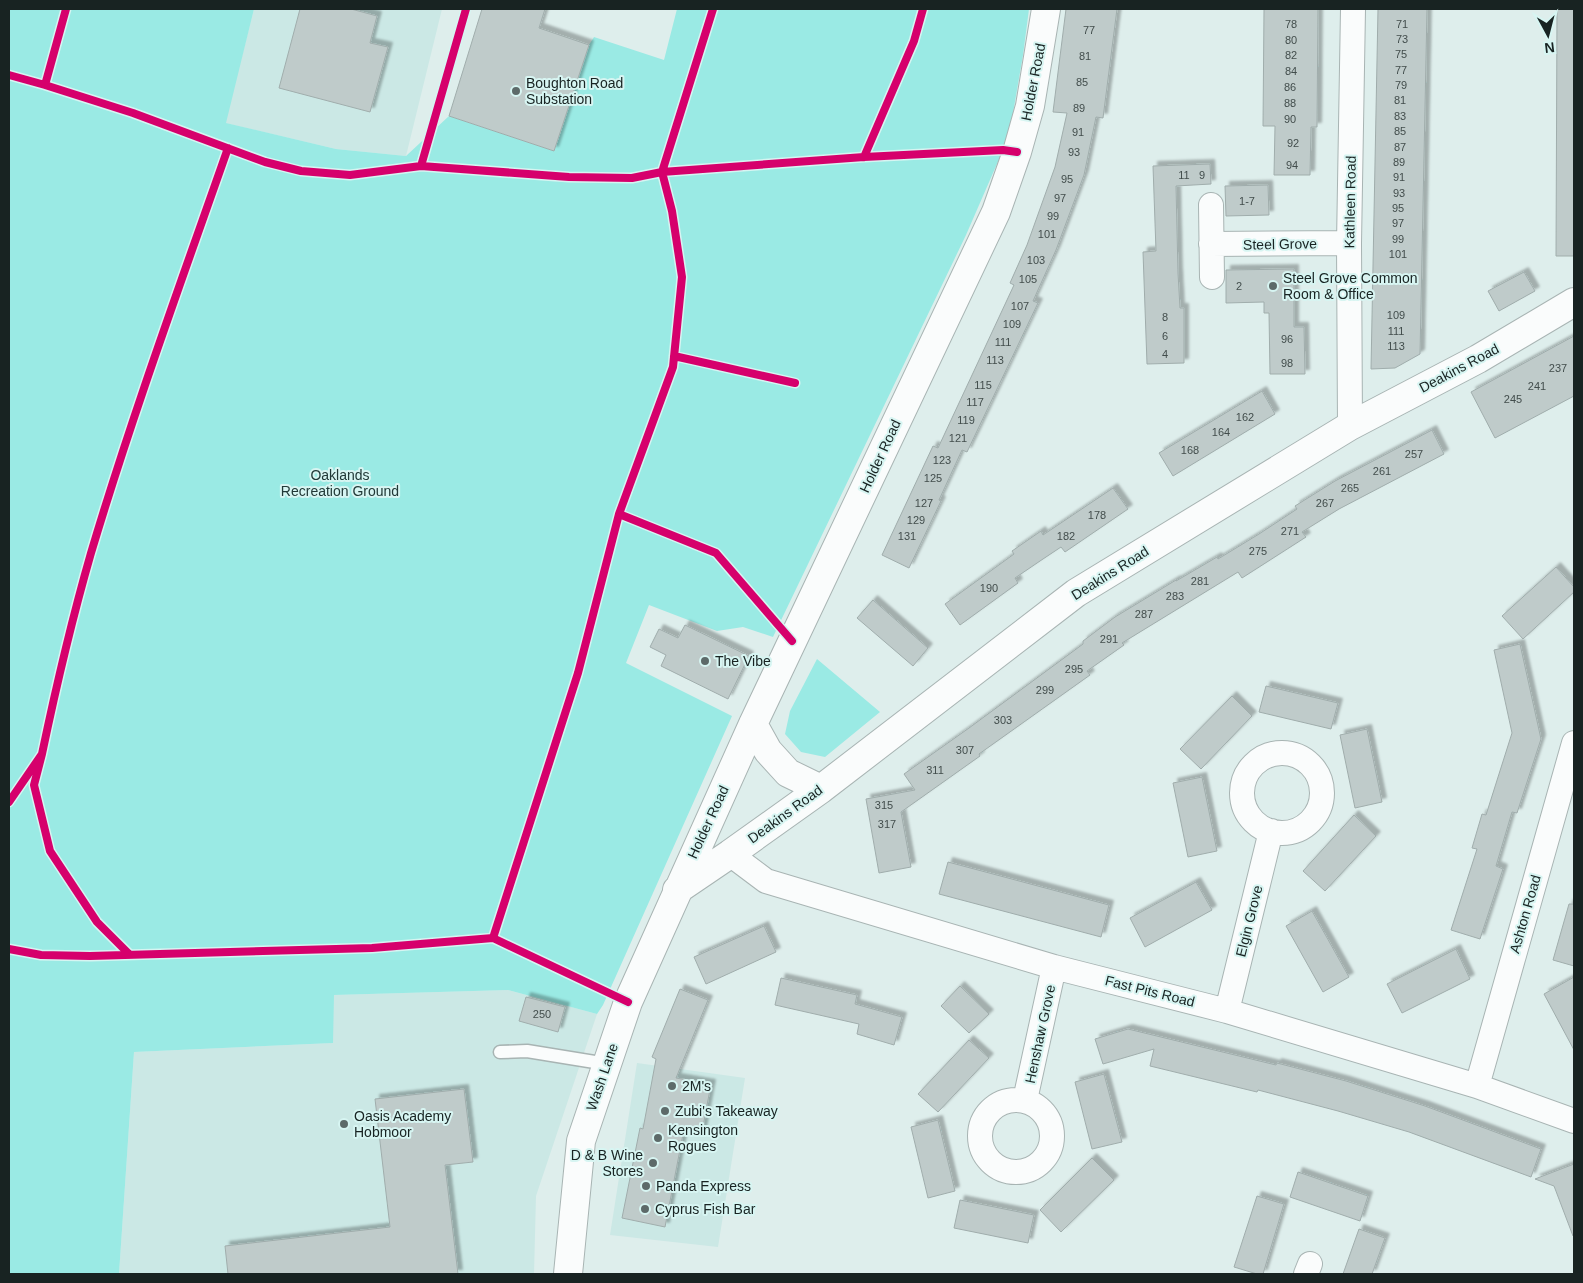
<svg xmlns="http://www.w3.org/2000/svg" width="1583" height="1283" font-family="Arial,sans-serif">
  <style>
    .built { fill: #cbe8e5 }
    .green { fill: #9aeae4 }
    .building { fill: #bfcbca; stroke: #a0adac; filter: url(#shadow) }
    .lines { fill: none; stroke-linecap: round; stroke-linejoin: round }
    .service-casing { stroke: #a8b4b3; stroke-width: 15 }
    .minor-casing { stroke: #a8b4b3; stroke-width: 26 }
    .tertiary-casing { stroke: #a8b4b3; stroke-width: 30 }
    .service { stroke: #fafcfc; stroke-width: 12 }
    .minor { stroke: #fafcfc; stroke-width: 24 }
    .tertiary { stroke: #fafcfc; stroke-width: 28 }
    .cycleway-casing { stroke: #d7f5f2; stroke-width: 11 }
    .cycleway { stroke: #d6006c; stroke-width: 8 }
    .poi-dot { fill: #5d6a69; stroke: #d7f5f2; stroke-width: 2 }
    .labels { text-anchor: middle; stroke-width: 4; stroke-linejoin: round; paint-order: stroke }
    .number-label { font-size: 11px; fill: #424d4c }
    .street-label { font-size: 14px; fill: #182322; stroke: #d7f5f2 }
    .poi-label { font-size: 14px; fill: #182322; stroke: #d7f5f2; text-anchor: start }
    .park-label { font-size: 14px; fill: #213937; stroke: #d7f5f2 }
  </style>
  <defs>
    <filter id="shadow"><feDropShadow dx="4.5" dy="-4.5" stdDeviation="1" flood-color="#0004"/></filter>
  </defs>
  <rect width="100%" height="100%" fill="#deeeec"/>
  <path class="built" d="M254 9H442L406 156 336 149 225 123Z
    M508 990 597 1014 536 1196 534 1274H119L134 1052 333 1043V995Z
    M637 1063 745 1078 718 1247 610 1235Z"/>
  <path class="green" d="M9 9H254L226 123 336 149 406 156 449 116 554 151 589 45 594 37 664 60 677 9H1029L1023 55 1013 113 1003 150 966 235 773 637 743 627 717 631 649 605 626 663 732 716 603 1005 597 1014 508 990 334 995 333 1043 134 1052 119 1274H9Z
    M817 659 880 712 825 757 801 752 785 734 790 711Z"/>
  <path class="building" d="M300 9H351L377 16 370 43 388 47 370 112 279 88Z
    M482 9H545L539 28 589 45 554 151 449 116Z
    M1066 9H1117L1103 118 1096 117 1084 175 1056 250 1033 301 1038 303 967 452 962 450 939 500 941 501 909 568 882 555 933 446 938 448 1014 285 1010 283 1027 245 1055 167 1067 113 1053 112Z
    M1264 9H1318L1317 127H1311L1310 175H1274L1275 126H1263Z
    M1378 9H1427L1420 354 1395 368 1371 369Z
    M1557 9H1574V256H1556Z
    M1210 164 1211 184 1176 186 1178 273 1180 308H1184V363L1147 364 1143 252 1156 251 1153 166Z
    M1268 185 1269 215 1226 216 1225 186Z
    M1294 269V327H1304L1305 374H1270L1269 313H1264V302L1226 303V270Z
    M1524 272 1535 291 1499 311 1488 291Z
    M1574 336V396L1495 438 1471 392Z
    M1262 391 1275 414 1173 476 1159 453Z
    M1432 430 1444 454 1339 509 1302 532 1306 537 1242 578 1238 572 1122 643 1124 645 1087 671 1090 675 979 754 980 756 901 812 911 867 879 873 866 799 915 790 904 774 969 728 1083 644V641L1115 617 1176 580V581L1217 557 1218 559 1259 534 1297 509 1295 506 1335 481Z
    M1113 488 1128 509 1065 552 1061 547 1040 561 1015 578 1018 583 960 625 945 604 1014 554 1012 551 1041 531 1043 535Z
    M1556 567 1574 587V592L1523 639 1502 616Z
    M873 600 928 648 913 666 857 618Z
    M685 625 749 656 728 699 661 666 666 655 650 647 659 629 678 638Z
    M1520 644 1541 739 1517 813 1512 812 1496 866 1503 869 1480 939 1451 930 1477 849 1472 848 1482 814 1486 815 1512 733 1494 650Z
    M1266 686 1338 703 1331 729 1259 712Z
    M1232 696 1252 716 1201 769 1180 749Z
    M1367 729 1382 802 1355 808 1340 735Z
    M1202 777 1217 851 1188 857 1173 783Z
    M1354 815 1376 836 1325 891 1303 871Z
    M948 862 1109 905 1101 937 939 894Z
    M1196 882 1212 910 1145 947 1130 918Z
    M1569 904H1574V966L1553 960Z
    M1312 911 1349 977 1323 992 1286 926Z
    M764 926 776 952 706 984 694 957Z
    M1456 949 1470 979 1402 1013 1387 984Z
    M1574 977V1050L1544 994Z
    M781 978 857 995 855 1004 902 1017 894 1045 857 1034 859 1024 775 1005Z
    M960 986 989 1014 969 1033 941 1006Z
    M680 989 708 1000 676 1078 711 1084 702 1132 684 1129 665 1227 622 1218 640 1128 643 1129 656 1059 652 1057Z
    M526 997 565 1007 558 1032 519 1021Z
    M1128 1029 1276 1065 1277 1063 1346 1081 1425 1106 1541 1149 1531 1177 1409 1132 1338 1111 1258 1090 1257 1092 1150 1066 1154 1049 1103 1064 1095 1039Z
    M969 1040 989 1058 938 1112 918 1094Z
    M1104 1074 1122 1142 1092 1149 1075 1082Z
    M464 1089 473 1162 445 1165 458 1274H228L225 1246 390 1227 375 1099Z
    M938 1120 955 1191 928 1198 911 1127Z
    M1092 1158 1114 1180 1061 1232 1040 1210Z
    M1574 1164V1236H1573L1554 1186 1535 1179Z
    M1298 1172 1368 1196 1360 1221 1290 1197Z
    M1257 1196 1284 1204 1263 1274H1257L1234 1267Z
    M960 1200 1034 1215 1028 1243 954 1228Z
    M1359 1229 1385 1238 1372 1274H1343Z"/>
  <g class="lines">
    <g class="service-casing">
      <path id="service" d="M500 1052 527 1051 607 1064"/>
    </g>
    <g class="minor-casing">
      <path id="minor" d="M1211 205 1212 277
        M1211 244 1349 243
        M1350 426 1349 243 1353 9
        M1242 793a40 40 0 1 1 80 0a40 40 0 1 1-80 0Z
        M730 854 766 881 1054 967 1227 1011 1477 1086 1574 1121
        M1227 1011 1271 831
        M1477 1086 1574 743
        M980 1136a36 36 0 1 1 72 0a36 36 0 1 1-72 0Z
        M1025 1100 1054 967
        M1306 1274 1310 1264"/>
    </g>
    <g class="tertiary-casing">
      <path id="tertiary" d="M753 724 768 751 788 773 821 789
        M677 890 730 854 821 789 1076 593 1350 426 1478 359 1574 302
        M568 1274 581 1141 628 1002 753 724 996 212 1017 152 1030 106 1046 9"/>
    </g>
    <use href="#service" class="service"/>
    <use href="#minor" class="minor"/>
    <use href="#tertiary" class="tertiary"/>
    <g class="cycleway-casing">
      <path id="cycleway" d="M466 9 421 166 569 177 632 178 662 172 864 157 1003 150 1017 152
        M9 75 45 85 133 113 265 162 301 171 350 175 421 166
        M45 85 66 9
        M864 157 914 41 923 9
        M674 356 795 383
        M619 514 716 553 792 641
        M42 754C56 687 72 619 91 553 132 416 181 282 228 148
        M9 802 42 754 34 785 50 851 97 922 129 954
        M493 938 578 673 619 514 673 367 682 277 672 211 662 172 713 9
        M9 949 41 955 90 956 372 948 493 938 628 1002"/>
    </g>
    <use href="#cycleway" class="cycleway"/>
  </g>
  <g class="poi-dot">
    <circle cx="516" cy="91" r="5"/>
    <circle cx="1273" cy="286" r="5"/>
    <circle cx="705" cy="661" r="5"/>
    <circle cx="672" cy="1086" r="5"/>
    <circle cx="665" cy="1111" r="5"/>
    <circle cx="344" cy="1124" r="5"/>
    <circle cx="658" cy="1138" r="5"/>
    <circle cx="653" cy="1163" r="5"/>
    <circle cx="646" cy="1186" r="5"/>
    <circle cx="645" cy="1209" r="5"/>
  </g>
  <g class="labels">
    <g class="number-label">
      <text x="1291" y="28">78</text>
      <text x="1402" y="28">71</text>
      <text x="1089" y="34">77</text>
      <text x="1402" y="43">73</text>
      <text x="1291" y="44">80</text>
      <text x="1401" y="58">75</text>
      <text x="1291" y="59">82</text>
      <text x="1085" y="60">81</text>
      <text x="1401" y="74">77</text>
      <text x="1291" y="75">84</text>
      <text x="1082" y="86">85</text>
      <text x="1401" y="89">79</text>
      <text x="1290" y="91">86</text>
      <text x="1400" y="104">81</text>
      <text x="1290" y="107">88</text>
      <text x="1079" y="112">89</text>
      <text x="1400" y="120">83</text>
      <text x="1290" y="123">90</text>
      <text x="1400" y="135">85</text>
      <text x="1078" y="136">91</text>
      <text x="1293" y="147">92</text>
      <text x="1400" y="151">87</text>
      <text x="1074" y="156">93</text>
      <text x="1399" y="166">89</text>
      <text x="1292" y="169">94</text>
      <text x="1184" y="179">11</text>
      <text x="1202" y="179">9</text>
      <text x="1399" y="181">91</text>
      <text x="1067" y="183">95</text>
      <text x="1399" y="197">93</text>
      <text x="1060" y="202">97</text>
      <text x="1247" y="205">1-7</text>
      <text x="1398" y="212">95</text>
      <text x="1053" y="220">99</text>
      <text x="1398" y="227">97</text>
      <text x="1047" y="238">101</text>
      <text x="1398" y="243">99</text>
      <text x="1398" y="258">101</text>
      <text x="1036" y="264">103</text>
      <text x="1028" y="283">105</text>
      <text x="1239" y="290">2</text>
      <text x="1020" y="310">107</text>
      <text x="1396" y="319">109</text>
      <text x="1165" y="321">8</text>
      <text x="1012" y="328">109</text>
      <text x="1396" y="335">111</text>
      <text x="1165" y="340">6</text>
      <text x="1287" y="343">96</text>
      <text x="1003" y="346">111</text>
      <text x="1396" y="350">113</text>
      <text x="1165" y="358">4</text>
      <text x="995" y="364">113</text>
      <text x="1287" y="367">98</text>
      <text x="1558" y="372">237</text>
      <text x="983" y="389">115</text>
      <text x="1537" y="390">241</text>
      <text x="1513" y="403">245</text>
      <text x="975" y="406">117</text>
      <text x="1245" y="421">162</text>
      <text x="966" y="424">119</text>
      <text x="1221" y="436">164</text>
      <text x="958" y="442">121</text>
      <text x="1190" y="454">168</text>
      <text x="1414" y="458">257</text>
      <text x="942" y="464">123</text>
      <text x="1382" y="475">261</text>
      <text x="933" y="482">125</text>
      <text x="1350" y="492">265</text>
      <text x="924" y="507">127</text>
      <text x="1325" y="507">267</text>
      <text x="1097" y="519">178</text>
      <text x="916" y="524">129</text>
      <text x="1290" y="535">271</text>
      <text x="907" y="540">131</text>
      <text x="1066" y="540">182</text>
      <text x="1258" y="555">275</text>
      <text x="1200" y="585">281</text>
      <text x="989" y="592">190</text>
      <text x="1175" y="600">283</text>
      <text x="1144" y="618">287</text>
      <text x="1109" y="643">291</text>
      <text x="1074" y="673">295</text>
      <text x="1045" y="694">299</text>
      <text x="1003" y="724">303</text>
      <text x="965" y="754">307</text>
      <text x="935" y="774">311</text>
      <text x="884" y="809">315</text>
      <text x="887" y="828">317</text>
      <text x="542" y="1018">250</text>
    </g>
    <g class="street-label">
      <text transform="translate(1033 82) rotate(-79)" y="5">Holder Road</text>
      <text transform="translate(1350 202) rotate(-89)" y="5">Kathleen Road</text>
      <text transform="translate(1280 244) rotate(-1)" y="5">Steel Grove</text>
      <text transform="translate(1459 368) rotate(-28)" y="5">Deakins Road</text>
      <text transform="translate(880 456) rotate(-65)" y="5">Holder Road</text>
      <text transform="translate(1110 573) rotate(-32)" y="5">Deakins Road</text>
      <text transform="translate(785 814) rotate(-36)" y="5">Deakins Road</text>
      <text transform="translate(708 822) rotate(-65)" y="5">Holder Road</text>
      <text transform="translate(1525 914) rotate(-74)" y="5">Ashton Road</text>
      <text transform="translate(1249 921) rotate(-76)" y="5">Elgin Grove</text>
      <text transform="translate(1150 991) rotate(14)" y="5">Fast Pits Road</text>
      <text transform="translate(1040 1034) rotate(-78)" y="5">Henshaw Grove</text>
      <text transform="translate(602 1077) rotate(-71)" y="5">Wash Lane</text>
    </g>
    <g class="poi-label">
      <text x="526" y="88">Boughton Road<tspan x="526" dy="16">Substation</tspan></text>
      <text x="1283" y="283">Steel Grove Common<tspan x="1283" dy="16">Room &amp; Office</tspan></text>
      <text x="715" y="666">The Vibe</text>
      <text x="682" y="1091">2M's</text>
      <text x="675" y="1116">Zubi's Takeaway</text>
      <text x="354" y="1121">Oasis Academy<tspan x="354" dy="16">Hobmoor</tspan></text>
      <text x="668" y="1135">Kensington<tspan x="668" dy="16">Rogues</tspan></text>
      <text x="643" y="1160" text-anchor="end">D &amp; B Wine<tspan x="643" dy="16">Stores</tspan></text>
      <text x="656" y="1191">Panda Express</text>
      <text x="655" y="1214">Cyprus Fish Bar</text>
    </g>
    <g class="park-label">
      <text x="340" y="480">Oaklands<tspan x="340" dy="16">Recreation Ground</tspan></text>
    </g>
  </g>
  <rect width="1583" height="1283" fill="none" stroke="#182322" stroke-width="20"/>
  <g transform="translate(1548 35) rotate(173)" stroke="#d7f5f2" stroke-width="4" paint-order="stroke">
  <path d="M0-4L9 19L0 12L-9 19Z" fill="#182322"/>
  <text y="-8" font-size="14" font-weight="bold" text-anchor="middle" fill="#182322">N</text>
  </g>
</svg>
